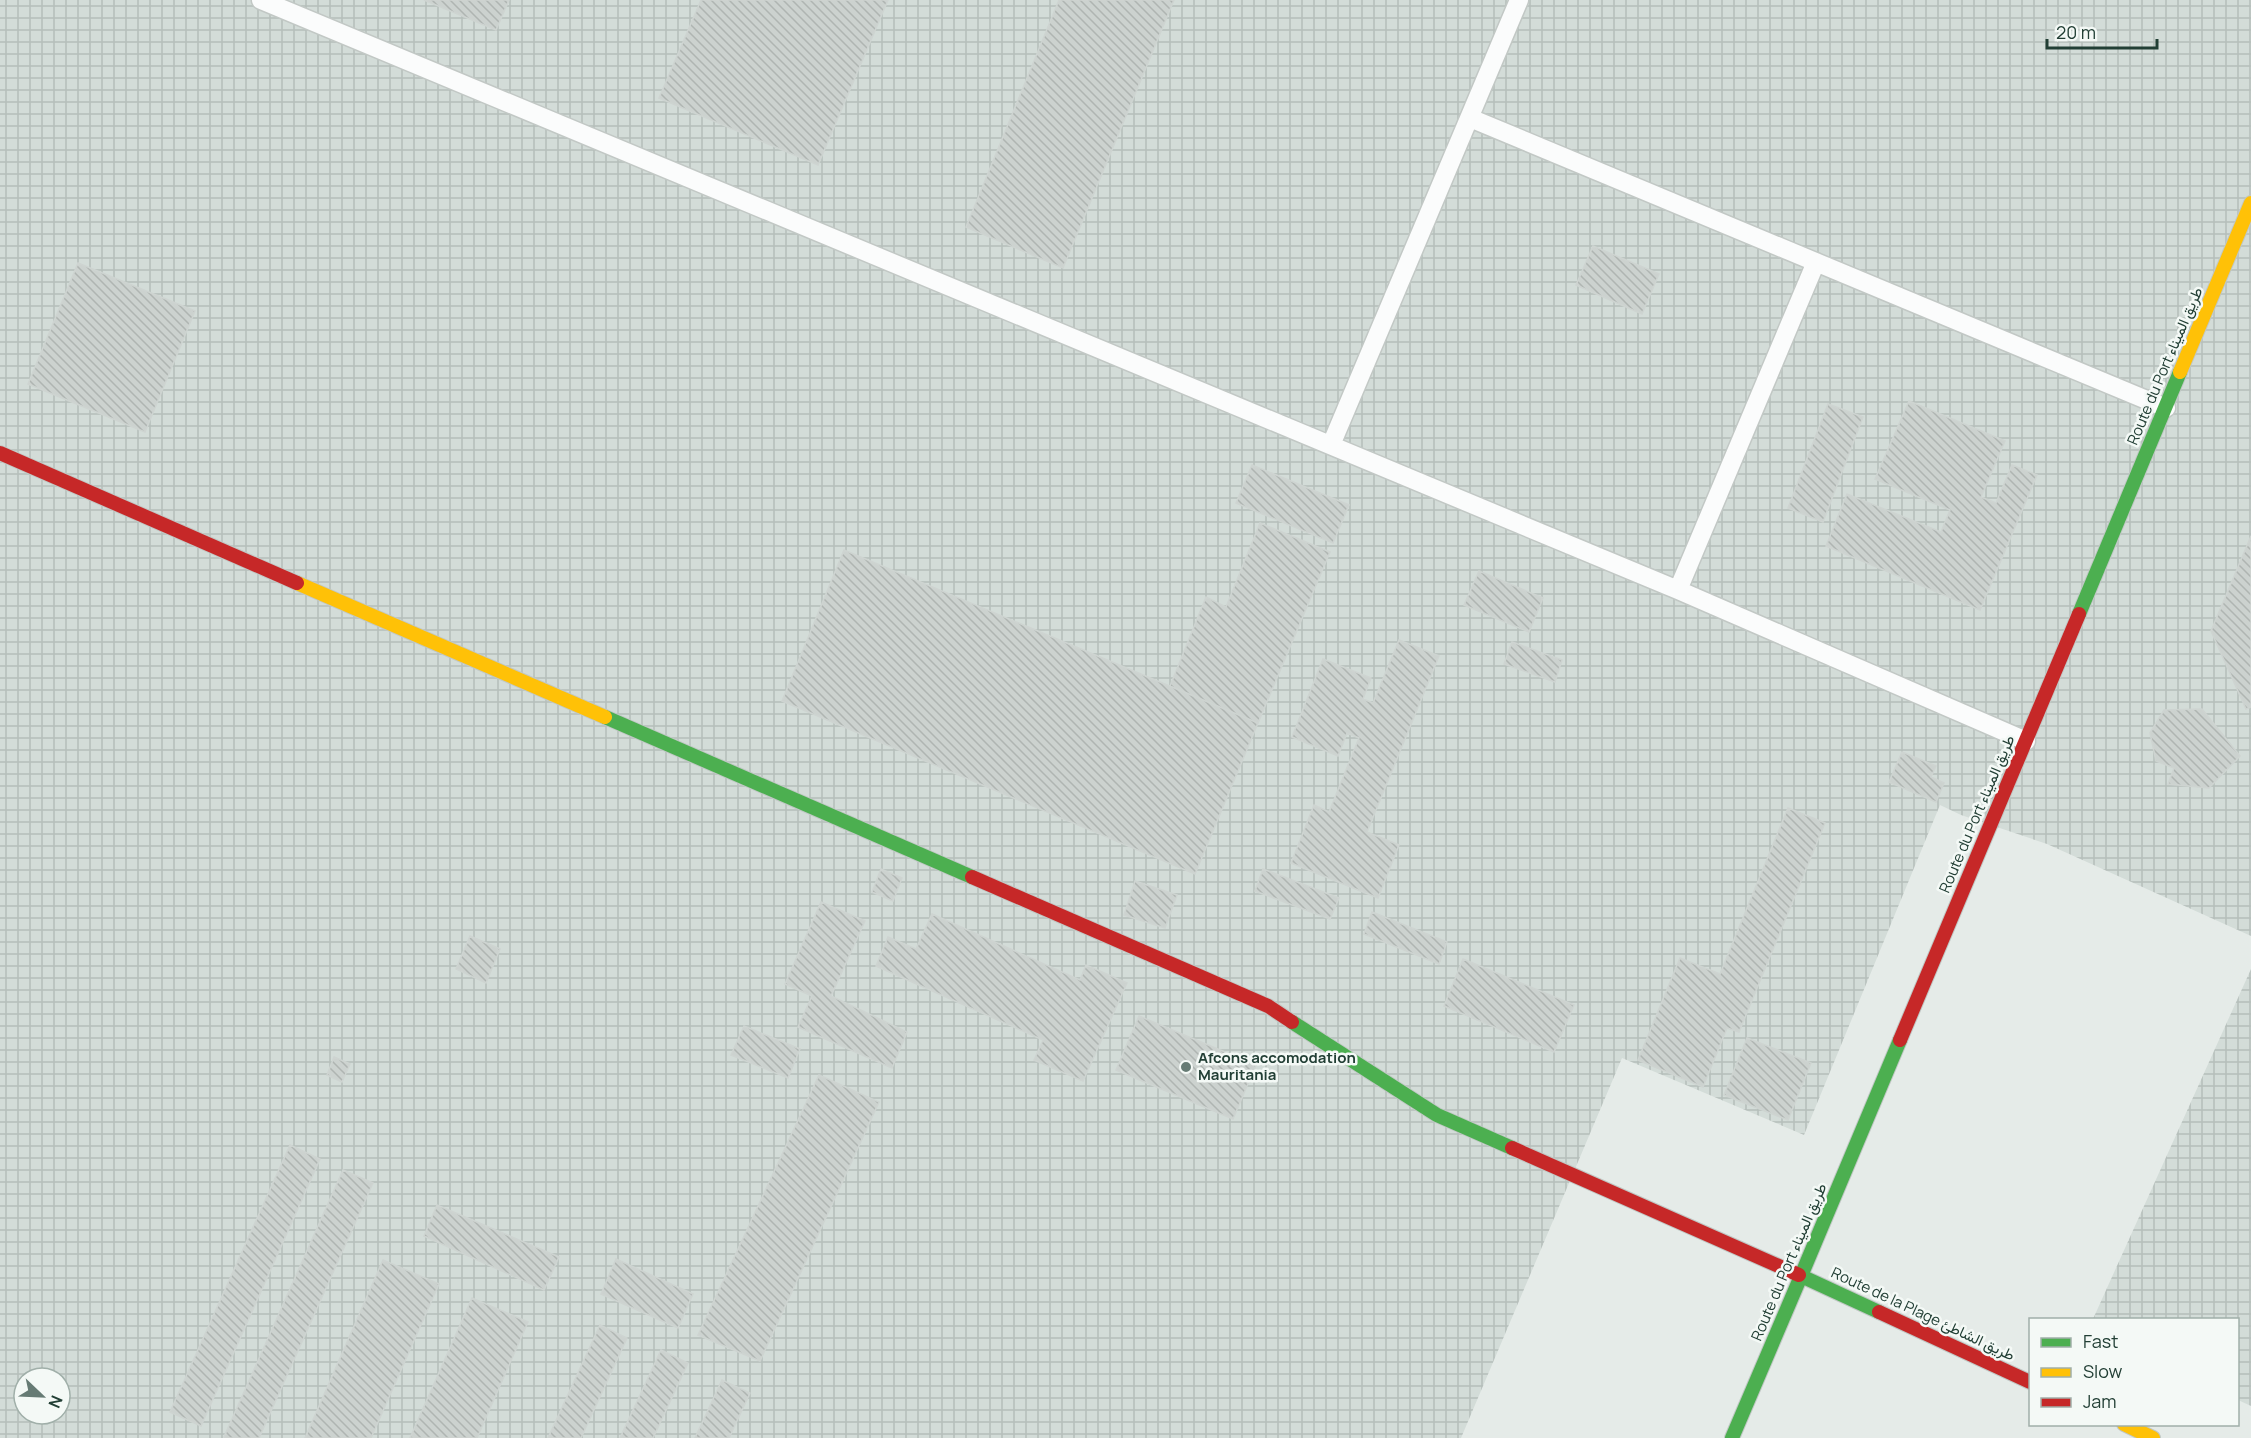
<svg xmlns="http://www.w3.org/2000/svg" width="2251" height="1438" font-family="Manrope,Vazirmatn,sans-serif">
  <style>
    .industrial { fill: url(#industrial-grid); fill-rule: evenodd }
    .building { fill: url(#building-back-hatch); stroke: #ced4d1; stroke-width: 1.5 }
    .lines { fill: none; stroke-linecap: round; stroke-linejoin: round }
    .lane-casing { stroke: #c2c8c5; stroke-width: 21 }
    .fast-casing { stroke: #c1c8c5; stroke-width: 16 }
    .slow-casing { stroke: #c1c8c5; stroke-width: 16 }
    .jam-casing { stroke: #c1c8c5; stroke-width: 16 }
    .lane { stroke: #fbfcfc; stroke-width: 18 }
    .fast { stroke: #4caf50; stroke-width: 14 }
    .slow { stroke: #ffc107; stroke-width: 14 }
    .jam { stroke: #c62828; stroke-width: 14 }
    .poi-dot { fill: #667b74; stroke: #f4f9f6; stroke-width: 2 }
    .labels { text-anchor: middle; stroke-width: 5; stroke-linejoin: round; paint-order: stroke }
    .street-label { font-size: 15px; fill: #223f35; stroke: #f4f9f6 }
    .poi-label { font-size: 15px; font-weight: bold; fill: #223f35; stroke: #f4f9f6; text-anchor: start }
  </style>
  <defs>
    <pattern id="industrial-grid" width="8" height="8" patternUnits="userSpaceOnUse" patternTransform="scale(1.5)"><rect width="8" height="8" fill="#d3dcd8"/><path d="M0 4h8M4 0v8" fill="none" stroke="#b5beba"/></pattern>
    <pattern id="building-back-hatch" width="6" height="6" patternUnits="userSpaceOnUse" patternTransform="scale(1.5)"><rect width="6" height="6" fill="#ccd2cf"/><path d="M-1 5l2 2M0 0l6 6M5-1l2 2" fill="none" stroke="#afb5b2"/></pattern>
  </defs>
  <rect width="100%" height="100%" fill="#e5ebe8"/>
  <path class="industrial" d="M0 0H2251V936L2047 844 1961 815 1940 805 1804 1135 1622 1058 1461 1438H0ZM24 1378H60V1414H24Z
    M2251 969V1406L2238 1400V1320L2093 1319Z"/>
  <path class="building" d="M424 0H509L496 30Z
    M701 0H888L818 165 659 98Z
    M1059 0H1174L1063 268 966 227Z
    M1593 246 1659 274 1642 314 1576 285Z
    M78 263 195 311 145 432 28 384Z
    M1909 401 2005 441 1981 497 1996 503 2012 465 2037 475 1980 610 1826 546 1847 494 1941 532 1950 510 1875 479Z
    M1828 404 1863 417 1823 522 1788 508Z
    M1252 465 1349 505 1333 543 1236 503Z
    M1260 523 1330 552 1258 723 1170 686 1206 597 1226 607Z
    M2251 536V707L2246 709 2211 631Z
    M844 550 1258 723 1195 874 782 701Z
    M1479 571 1543 598 1529 632 1464 605Z
    M1399 640 1439 656 1367 832 1399 845 1378 898 1291 863 1314 805 1329 812 1359 738 1347 733 1338 756 1292 737 1323 659 1371 678 1363 699 1373 703Z
    M1512 642 1562 660 1555 682 1504 664Z
    M2202 709 2240 756 2209 788 2168 784 2174 768 2156 761 2150 733 2164 710Z
    M1902 752 1936 766 1931 777 1944 783 1936 802 1889 782Z
    M1788 808 1825 823 1739 1032 1727 1028 1703 1087 1638 1060 1680 958 1720 974Z
    M881 869 902 878 893 901 872 892Z
    M1263 869 1339 898 1330 919 1255 891Z
    M1135 881 1177 895 1165 928 1124 915Z
    M821 902 865 921 831 996 907 1032 892 1068 798 1027 812 996 785 984Z
    M1372 912 1447 942 1439 964 1364 934Z
    M932 914 1080 980 1086 965 1127 983 1083 1081 1034 1060 1043 1040 876 966 888 937 916 949Z
    M470 936 500 949 486 983 456 969Z
    M1463 959 1574 1005 1554 1052 1444 1006Z
    M1139 1016 1256 1065 1233 1119 1116 1070Z
    M744 1026 800 1049 788 1078 731 1055Z
    M1747 1038 1811 1063 1788 1120 1724 1095Z
    M334 1057 350 1064 342 1082 327 1075Z
    M819 1075 879 1102 760 1361 698 1335Z
    M290 1145 320 1159 201 1426 170 1412Z
    M343 1170 373 1183 259 1438H226L224 1437Z
    M437 1205 559 1257 544 1290 424 1236Z
    M616 1259 693 1294 678 1328 601 1294Z
    M383 1260 439 1284 371 1438H305Z
    M472 1298 528 1322 477 1438H410Z
    M600 1325 627 1338 581 1438H548Z
    M661 1350 688 1363 653 1438H620Z
    M722 1380 750 1393 729 1438H695Z"/>
  <g class="lines">
    <g class="lane-casing">
      <path id="lane" d="M261 0 1678 590 2026 741
        M1470 118 2166 408
        M1331 445 1519 0
        M1678 590 1816 262"/>
    </g>
    <g class="fast-casing">
      <path id="fast" d="M2079 614 2180 372
        M605 717 972 877
        M1292 1022 1437 1115 1512 1148
        M1799 1275 1801 1276 1900 1040
        M1732 1438 1801 1276 1879 1312"/>
    </g>
    <g class="slow-casing">
      <path id="slow" d="M2180 372 2251 203
        M297 583 605 717
        M2124 1424 2153 1438"/>
    </g>
    <g class="jam-casing">
      <path id="jam" d="M0 453 297 583
        M972 877 1268 1006 1292 1022
        M1900 1040 2079 614
        M1512 1148 1799 1275
        M1879 1312 2030 1382"/>
    </g>
    <use href="#lane" class="lane"/>
    <use href="#fast" class="fast"/>
    <use href="#slow" class="slow"/>
    <use href="#jam" class="jam"/>
  </g>
  <circle class="poi-dot" cx="1186" cy="1067" r="6"/>
  <g class="labels">
    <g class="street-label">
      <text transform="translate(2165 366) rotate(-67)" y="5">Route du Port طريق الميناء</text>
      <text transform="translate(1977 814) rotate(-67)" y="5">Route du Port طريق الميناء</text>
      <text transform="translate(1789 1262) rotate(-67)" y="5">Route du Port طريق الميناء</text>
      <text transform="translate(1923 1314) rotate(25)" y="5">Route de la Plage طريق الشاطئ</text>
    </g>
    <g class="poi-label">
      <text x="1198" y="1063">Afcons accomodation<tspan x="1198" dy="17">Mauritania</tspan></text>
    </g>
  </g>
  <rect x="2029" y="1318" width="210" height="108" fill="#f4f9f6" stroke="#a0afa9" stroke-width="1.5"/>
  <rect x="2041" y="1338" width="30" height="9" fill="#4caf50" stroke="#a0afa9" stroke-width="1.5"/>
  <text x="2083" y="1348" font-size="18" fill="#223f35">Fast</text>
  <rect x="2041" y="1368" width="30" height="9" fill="#ffc107" stroke="#a0afa9" stroke-width="1.5"/>
  <text x="2083" y="1378" font-size="18" fill="#223f35">Slow</text>
  <rect x="2041" y="1398" width="30" height="9" fill="#c62828" stroke="#a0afa9" stroke-width="1.5"/>
  <text x="2083" y="1408" font-size="18" fill="#223f35">Jam</text>
  <g transform="translate(42 1396) rotate(113)"><circle r="28" fill="#f4f9f6" stroke="#a0afa9" stroke-width="1.5"/>
  <path d="M0-4.5L10 22L0 15L-10 22Z" fill="#667b74"/>
  <text y="-9" font-size="16" font-weight="bold" text-anchor="middle" fill="#223f35">N</text>
  </g>
  <path d="M2047 39v9h110v-9" fill="none" stroke="#223f35" stroke-width="3"/>
  <text x="2056" y="39" font-size="18" fill="#223f35" stroke="#f4f9f6" stroke-width="4.5" paint-order="stroke">20 m</text>
</svg>
